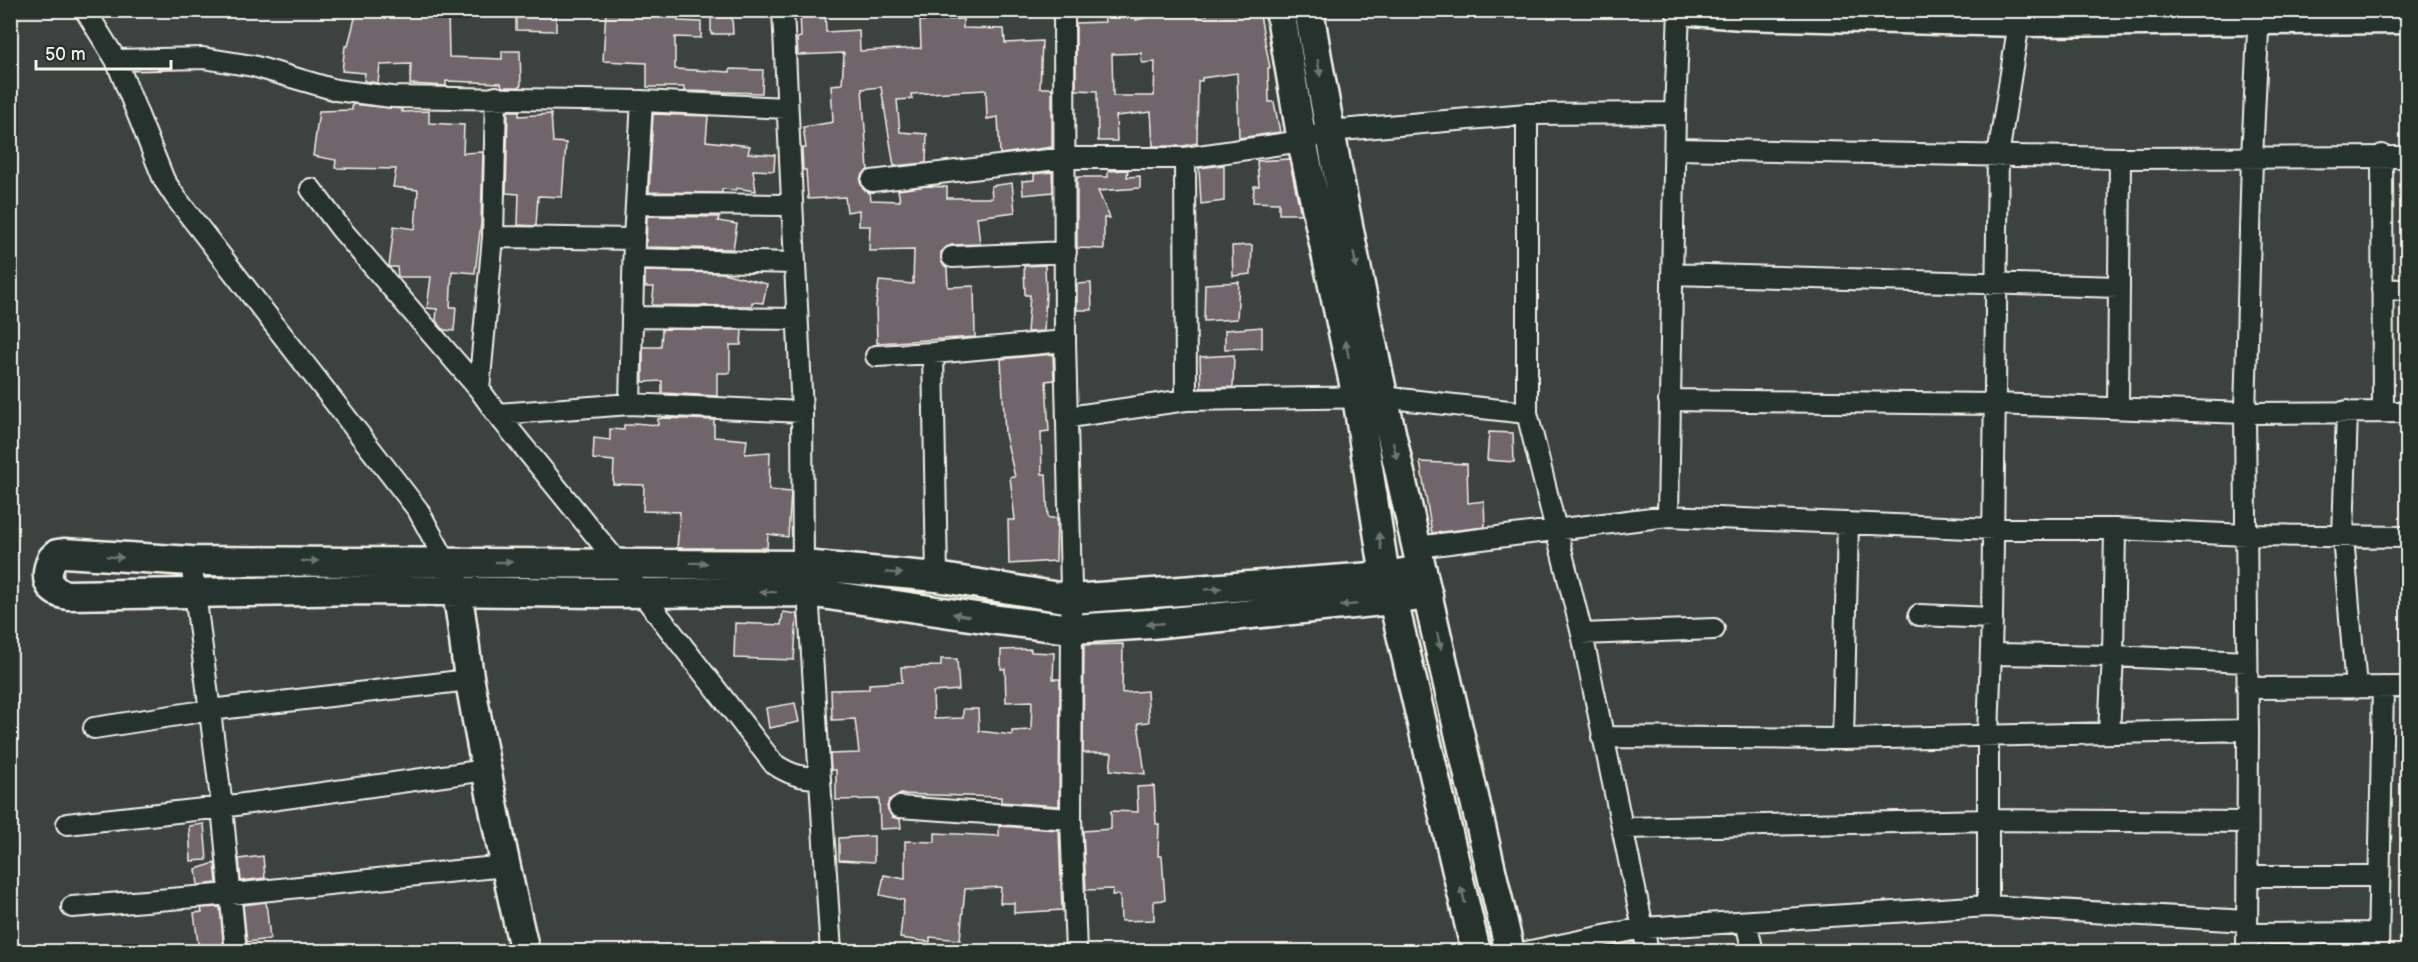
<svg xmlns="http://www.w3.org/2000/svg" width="2418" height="962" font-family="'Balsamiq Sans',sans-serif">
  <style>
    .building { fill: #6f656b; stroke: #f4f1e8; stroke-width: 1.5; fill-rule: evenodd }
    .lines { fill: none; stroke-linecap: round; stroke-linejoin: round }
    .street-casing { stroke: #f4f1e8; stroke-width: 24 }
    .secondary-casing { stroke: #f4f1e8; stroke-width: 33 }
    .street { stroke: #26332d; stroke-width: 20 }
    .secondary { stroke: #26332d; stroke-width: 28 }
    .oneway { fill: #6e766e }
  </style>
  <rect width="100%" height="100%" fill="#3c4240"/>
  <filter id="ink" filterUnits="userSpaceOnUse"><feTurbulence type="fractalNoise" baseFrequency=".0167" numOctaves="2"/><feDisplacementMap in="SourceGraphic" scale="12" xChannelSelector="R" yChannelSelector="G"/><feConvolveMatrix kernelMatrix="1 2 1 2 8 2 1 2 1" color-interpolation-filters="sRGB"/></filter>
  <g filter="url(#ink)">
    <path class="building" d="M357 10H448L449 57 502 59V51H520L521 85 519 87H502L501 83 446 81V86L410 84 411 64 380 65 378 83 364 81 365 73 342 71 345 46H348Z
      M516 10H556V31L516 30Z
      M606 10H678V21L701 22V38L675 37V69L730 72V69L763 70 762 93 684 91V87H647V63L603 61Z
      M800 10H825L826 32 859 30 860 51 921 48 920 21 963 19V28L1004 29 1005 43 1042 41 1040 88H1052V147L1000 154 998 117 987 119 986 90 911 94 912 99 897 100 900 132 927 134 926 163 894 166 881 87 862 89 868 170 861 176 860 182 863 189 870 193 871 200 900 201 898 190 927 186 947 187V198H992L991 186 1012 183 1015 212 977 217 980 244 951 245 941 252 942 263 947 268 948 287 974 286 975 337 877 343 876 306 879 281 913 284 914 250 869 251 870 226H859V210L847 212 845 197 808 199 806 170H803L802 148H806L803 127 833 122 831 85 842 84 844 53 798 55 797 38 801 37Z
      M1207 10H1259L1270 68H1268L1269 102H1274L1280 132 1239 138 1237 73 1202 78V81H1198L1197 143 1184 146H1153L1151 112 1116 116 1117 141H1098L1097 91 1076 90V23L1105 22 1104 15 1136 14V20L1163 14V17L1207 15ZM1141 53 1142 63 1155 62 1154 96H1113L1112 54Z
      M732 17 733 34H711V18Z
      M352 104 402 109V112L429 111V123L464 125 463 153 483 152 481 223 475 273 452 271 450 307H456L454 331 444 330 436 321 437 309 427 308 431 277H398L397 267H389L394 226 415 229 418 190 393 187 396 169 335 168 336 160 313 156 319 111 352 110Z
      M508 111H519V116L551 114 553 142 566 143 562 197 538 196 536 226 518 225 519 194 506 193Z
      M653 114 708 116 706 141 750 146 748 153 775 155 774 171 753 170 756 191 736 188V190L722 189V193L649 192Z
      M1289 159 1301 214H1279V203L1253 202 1254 186H1259L1257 161Z
      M1224 165V201L1201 204 1199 168Z
      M1128 170 1127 177 1140 176V188L1098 191 1110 218H1104V249L1077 248V177H1108V171Z
      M1052 172 1053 192 1023 195 1022 181 1034 180V174Z
      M647 216 719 217 718 221 737 224 733 249 646 247Z
      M1252 245 1251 274 1233 276 1232 246Z
      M1045 265 1046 294 1044 331 1027 332 1030 295H1025L1024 266Z
      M645 271 723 273 767 284 763 303 752 302V306L652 305 654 287H645Z
      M1239 282 1237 319 1204 321 1205 284Z
      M1091 283 1092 310H1077V284Z
      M1262 327V348L1225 349V330Z
      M662 329 742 330 741 345H730V373H717V396L662 393V381L643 382V347H661Z
      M1053 354 1054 380 1046 381 1049 431 1041 432 1042 474H1046L1048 518H1057L1056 561 1009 564 1008 520H1015L1010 477H1015L1005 434 1001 359Z
      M1234 355 1233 387 1201 388 1200 357Z
      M663 418 714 420V437L747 440 745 454 770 452 769 490 791 492 788 537 768 534 767 548H677L680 512 643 511 644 485 613 484 614 461 593 459 594 438 610 440V429L624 430V425H633L634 423 658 425V419Z
      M1489 432 1513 433 1514 462 1487 460Z
      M1420 462 1467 464 1468 503 1484 501 1485 527 1432 533Z
      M783 612 797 614 794 660 734 658 735 623 781 625Z
      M1123 644 1122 693 1147 691 1149 722 1138 723 1145 774 1110 770 1112 753H1083L1084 645Z
      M1031 649V652L1054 653 1053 679H1060L1059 806 1001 802V797L899 794 889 800 887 807 892 817 900 819 901 828 880 829 879 799 836 800V770H831L830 754 859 753 855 719 832 720 831 690 869 689V684L902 682 901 667 941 666V659H957L959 690 933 692 934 719 963 718V709H978L979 731 1012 735V731L1031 730 1032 701 1006 702 1005 669H1001V650Z
      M795 703 799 722 769 728 766 708Z
      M1154 786 1156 824H1159L1158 856H1162L1165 900 1154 901V920L1121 921 1120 895H1112L1113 889 1086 890 1083 831 1111 829V811L1138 812 1137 787Z
      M204 824 207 860 191 861 189 826Z
      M999 826 1059 830 1062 910 1014 913V903H1000L1001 887 965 889 960 940 930 937V942L900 938 904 900 880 895 884 875 905 879V841L935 842V833L999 836Z
      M874 836V862L839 860V838Z
      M263 856 265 878 241 881 239 859Z
      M215 863 217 883 198 885 196 869Z
      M266 902 270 939 247 942 243 905Z
      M220 907 224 951H199L194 913 202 912 201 908Z"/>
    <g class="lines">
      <g class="street-casing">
        <path id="street" d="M85 10 116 60 164 180 176 198 418 510 446 562
          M783 10 802 412 803 565 808 592 831 952
          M1064 10 1065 341 1072 629 1071 819 1076 952
          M116 60 203 58 253 66 336 90 392 97 642 101 786 108
          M1527 114V413L1582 634 1648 952
          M1676 149 2120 158 2408 157
          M2382 155 2383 411
          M1185 158 1186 400 1382 397 1527 413
          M872 181 1065 158H1185L1302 141 1329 131 1527 114 1675 113
          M311 189 341 229 479 389 497 414 618 563 774 764C789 774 801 778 819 778
          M636 204 791 205
          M493 237 634 239
          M952 257 1066 252
          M634 259 794 263
          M1673 274 2119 287
          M2382 289 2408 290
          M632 317 797 319
          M933 353 937 577
          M876 356 933 353 1065 341
          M479 389 493 237 496 97
          M1669 400 1994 404 2245 413 2408 412
          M630 404 634 239 642 101
          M2118 407 2120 158
          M2347 411 2343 537 2356 688
          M497 414 630 404 802 412
          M1069 417 1186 400
          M1668 516 1994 529H2115L2246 535 2408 537
          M1417 547 1668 516 1675 113 1679 10
          M191 561 222 807 236 952
          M1919 615 1992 618
          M1582 634 1714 629
          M1992 654 2113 656 2247 662
          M2247 688 2408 687
          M94 728 210 710 469 680
          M2109 733 2113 656 2115 529
          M1602 737 1843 739 2248 730
          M1843 739 1848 523
          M899 807 1071 819
          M67 824 222 807 486 770
          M1623 828 1989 820 2247 822
          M2247 876H2379
          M1988 906 2247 921
          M72 907 231 894 505 866
          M1746 922 1753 952
          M2247 934 2378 933
          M1526 952 1643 928 1988 906V737L1992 618 1998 156 2019 22
          M2247 952 2248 730 2245 413 2252 158 2259 10
          M2378 952 2383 687"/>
      </g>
      <g class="secondary-casing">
        <path id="secondary" d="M1280 10 1302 141 1357 397 1385 576 1393 600 1476 952
          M1309 10C1361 327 1438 639 1510 952
          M1680 10 1742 15 2019 22 2408 19
          M1422 570 1385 576 1071 599 937 577 803 565 191 561 64 553 57 554 52 559C44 576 47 592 68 595L365 590 597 593 808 592 990 619 1072 629 1151 624 1393 600 1428 595
          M451 575C464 610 463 650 471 687 487 776 504 864 525 952"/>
      </g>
      <use href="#street" class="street"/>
      <use href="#secondary" class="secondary"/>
    </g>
    <defs><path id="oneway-solid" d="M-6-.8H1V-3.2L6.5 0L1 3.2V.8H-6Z" transform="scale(1.5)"/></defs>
    <g class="oneway">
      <use href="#oneway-solid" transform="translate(1319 68) rotate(81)"/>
      <use href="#oneway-solid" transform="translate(1355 260) rotate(79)"/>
      <use href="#oneway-solid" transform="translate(1347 349) rotate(-102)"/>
      <use href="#oneway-solid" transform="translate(1395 451) rotate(77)"/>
      <use href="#oneway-solid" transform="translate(1380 541) rotate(-99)"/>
      <use href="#oneway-solid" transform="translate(115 557) rotate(4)"/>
      <use href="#oneway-solid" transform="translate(310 561)"/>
      <use href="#oneway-solid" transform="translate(504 562)"/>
      <use href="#oneway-solid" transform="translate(699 563) rotate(1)"/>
      <use href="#oneway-solid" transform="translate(894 573) rotate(5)"/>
      <use href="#oneway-solid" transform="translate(1213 589) rotate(-4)"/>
      <use href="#oneway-solid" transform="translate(768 592) rotate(-180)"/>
      <use href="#oneway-solid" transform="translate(1349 605) rotate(174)"/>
      <use href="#oneway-solid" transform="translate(961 615) rotate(-171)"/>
      <use href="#oneway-solid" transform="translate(1155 624) rotate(175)"/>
      <use href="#oneway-solid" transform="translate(1439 641) rotate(77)"/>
      <use href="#oneway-solid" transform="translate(1463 895) rotate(-103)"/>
    </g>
  </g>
  <rect width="2418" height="962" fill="none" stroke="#26332d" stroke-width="36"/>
  <rect x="18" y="18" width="2382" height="926" fill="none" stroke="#f4f1e8" stroke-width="2" filter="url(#ink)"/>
  <path d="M36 60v9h135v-9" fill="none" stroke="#f4f1e8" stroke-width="3"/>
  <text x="45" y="60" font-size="18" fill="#f4f1e8" stroke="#26332d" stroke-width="4.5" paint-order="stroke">50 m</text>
</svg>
